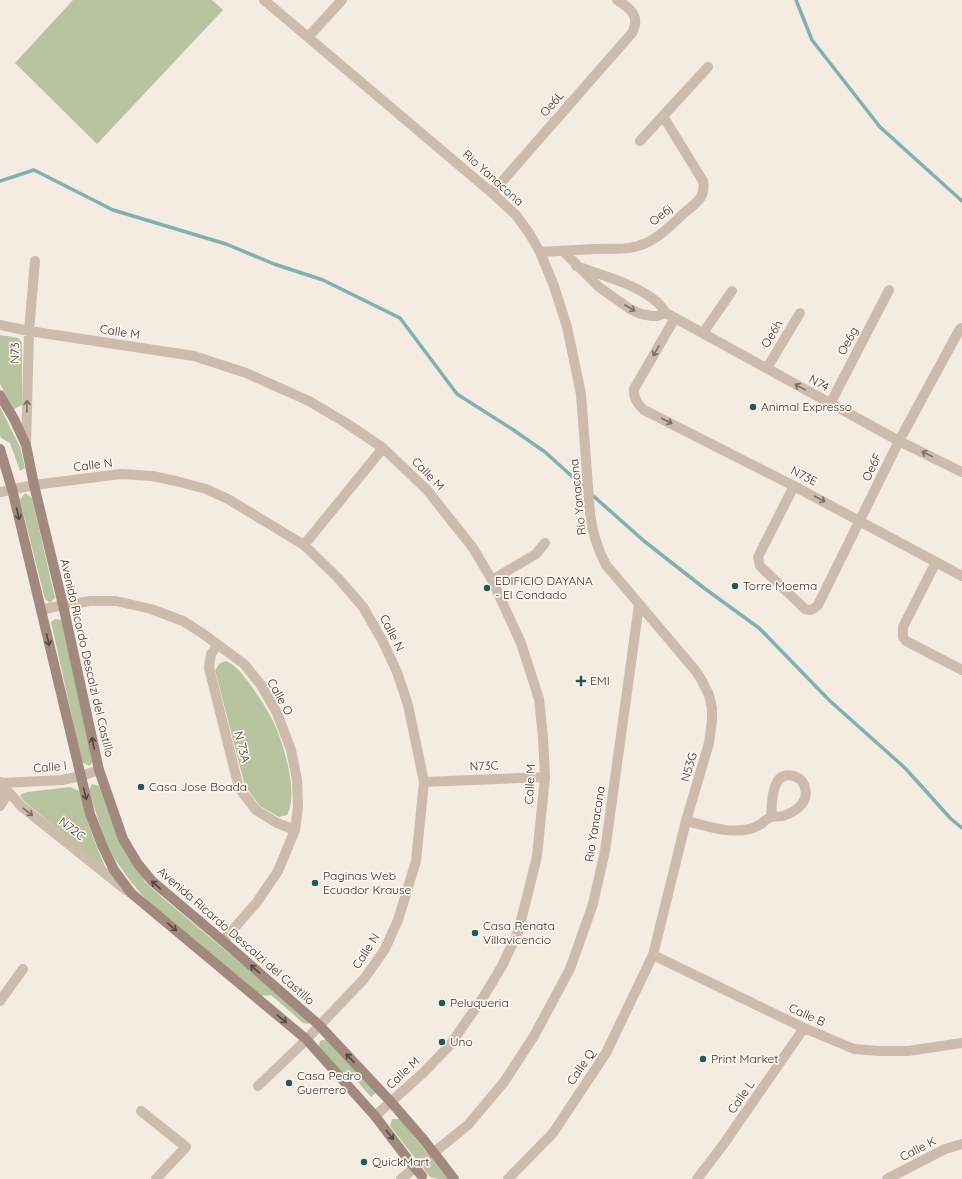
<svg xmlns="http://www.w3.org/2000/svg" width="962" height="1179" font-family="Quicksand,sans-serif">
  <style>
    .green { fill: #b8c4a0 }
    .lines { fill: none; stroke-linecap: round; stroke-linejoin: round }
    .stream { stroke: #7fb0b2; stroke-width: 3.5 }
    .street { stroke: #cdbbac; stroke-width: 10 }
    .secondary { stroke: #a18a7d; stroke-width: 10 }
    .secondary-bridge { stroke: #a18a7d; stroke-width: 10 }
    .oneway { stroke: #7d6f65 }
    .oneway2 { stroke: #544640 }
    .poi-dot { fill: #1f5a5e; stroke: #fbf5ee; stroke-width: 1.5 }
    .labels { text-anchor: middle; stroke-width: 3.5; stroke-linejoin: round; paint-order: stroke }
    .street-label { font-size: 12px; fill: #3b302b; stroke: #fbf5ee }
    .poi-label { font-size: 12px; fill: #3b302b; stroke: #fbf5ee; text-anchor: start }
  </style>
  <rect width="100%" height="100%" fill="#f4ebe1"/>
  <path class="green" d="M73 0H212L223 10 97 144 15 63Z
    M0 335 18 338 22 343V405L14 409 0 384Z
    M0 407 20 447 25 468 20 471 10 443 1 438 0 435Z
    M25 493 32 498 55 598 50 603 45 599 20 500Z
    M55 619 62 620 94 761 89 766 82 762 51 622Z
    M226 661C236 665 243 675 250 684 259 697 267 709 274 723 284 745 299 794 287 815L279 817 260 806 245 786 215 670 220 663Z
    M92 784 99 786 120 843 146 883 164 899 306 1018 309 1024 303 1023 271 995 262 996 150 904 131 882 114 858 103 836 89 790Z
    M70 787 81 792C84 819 96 844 106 869L24 801 20 795 27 792Z
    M326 1039 376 1093 371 1097 350 1073 341 1072 319 1046 320 1041Z
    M392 1119H400L448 1179H439L430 1177 390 1126Z"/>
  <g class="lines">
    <path class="stream" d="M796 0 812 40 880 127 962 201
      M0 181 34 170 113 210 226 244 274 264 323 280 400 318 457 394 512 429 545 452 586 489
      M590 493 644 541 704 588 759 628 830 701 905 768 951 819 962 828"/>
    <path class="street" d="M264 0 492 193 516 215 529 233 540 252 554 286 567 327 581 394 590 513C592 531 597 548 606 565L695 670 701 679 709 695 712 708V720L709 743 686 821 653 955 606 1053 553 1133 508 1179
      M308 37 342 0
      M640 141 708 67
      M492 193 632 33C641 16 630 8 617 0
      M563 251 599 287 630 309 641 314 652 316H657L666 313
      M540 252C558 251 576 250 595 249 613 248 629 251 646 243 658 238 675 222 684 213 696 203 706 198 703 181L663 116
      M576 266C602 275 639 285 658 303 661 306 664 310 666 313L899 441 962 472
      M675 318 634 389C633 398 637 404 644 410L794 486 962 576
      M0 325 29 331 194 356 246 373 309 401 346 423 383 448 427 490 473 548 492 580 521 643 539 699 543 737 545 777 537 856 528 893 518 932 502 966 484 996 450 1045 423 1073 375 1116
      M703 333 732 291
      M767 368 800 313
      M830 404 889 290
      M26 445 29 331 35 261
      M794 486 758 557 760 566 805 609C811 611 814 609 818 605L899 441 956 336 960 329 962 328
      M0 492 34 485 121 474 152 476 176 481 206 489 228 499 304 545 338 578 363 607 382 640 397 672 408 705 424 782 416 861 398 920 385 949 364 979 300 1046 258 1086
      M304 545 383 448
      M936 562 903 627V637L906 641 962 670
      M492 580 536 554 545 543
      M41 610 63 605 91 601H116L151 609 183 621 202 633 244 664 261 685 277 713 291 750 297 780 298 807 295 830 278 871 257 902 223 941
      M218 645 211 654 209 668 239 788 256 810 277 823 295 830
      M0 782 21 806 126 890
      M424 782 545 777
      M2 783 62 780 81 776 99 770
      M0 806 5 798 2 785
      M686 821C708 826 727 834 750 829 753 828 758 826 761 824 764 822 767 818 771 817 774 816 779 817 783 816 795 812 809 803 805 788 804 782 799 777 793 776 771 770 772 803 771 817
      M653 955 804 1028 854 1049 879 1051H908L962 1043
      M0 1001 23 969
      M141 1111 186 1147 156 1179
      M401 1179 468 1125 504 1082 534 1036 570 969 593 904 605 851 639 605
      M697 1179 723 1145 804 1028
      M887 1179 945 1149 962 1144"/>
    <path class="secondary" d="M0 395 14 419 26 445 34 485 63 605 99 770 123 839 138 864 152 881 223 941 319 1025 391 1102 423 1139
      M0 449 12 489 90 814 102 845 114 870 131 893 306 1039 375 1116 410 1162
      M441 1162 454 1179"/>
    <path class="secondary-bridge" d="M423 1139 441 1162
      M410 1162 422 1176"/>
  </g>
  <defs><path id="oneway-shaft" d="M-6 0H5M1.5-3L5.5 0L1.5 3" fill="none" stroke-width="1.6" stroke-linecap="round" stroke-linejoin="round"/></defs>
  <g class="oneway">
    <use href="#oneway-shaft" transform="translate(630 308) rotate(30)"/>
    <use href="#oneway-shaft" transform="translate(656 351) rotate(120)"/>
    <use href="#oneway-shaft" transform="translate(800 387) rotate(-151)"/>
    <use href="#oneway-shaft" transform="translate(27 406) rotate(-89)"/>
    <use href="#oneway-shaft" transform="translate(667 421) rotate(27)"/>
    <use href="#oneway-shaft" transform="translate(927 454) rotate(-154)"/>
    <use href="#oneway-shaft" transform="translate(820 499) rotate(28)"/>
    <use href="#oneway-shaft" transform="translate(28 812) rotate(38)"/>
  </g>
  <g class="oneway2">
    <use href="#oneway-shaft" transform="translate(18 514) rotate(76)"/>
    <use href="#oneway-shaft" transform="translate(48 640) rotate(77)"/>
    <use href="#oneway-shaft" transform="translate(93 743) rotate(-102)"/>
    <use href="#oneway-shaft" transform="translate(85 794) rotate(76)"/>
    <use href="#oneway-shaft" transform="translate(156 885) rotate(-139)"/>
    <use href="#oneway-shaft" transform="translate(172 927) rotate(40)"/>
    <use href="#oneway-shaft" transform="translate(255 969) rotate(-139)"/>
    <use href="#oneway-shaft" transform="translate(282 1019) rotate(40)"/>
    <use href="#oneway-shaft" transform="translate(350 1058) rotate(-133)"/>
    <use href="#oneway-shaft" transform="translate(390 1135) rotate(52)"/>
  </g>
  <g class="poi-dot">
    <circle cx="753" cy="407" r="4"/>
    <circle cx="735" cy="586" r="4"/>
    <circle cx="487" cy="588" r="4"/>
    <path d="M579 675h4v4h4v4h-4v4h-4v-4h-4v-4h4z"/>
    <circle cx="141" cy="787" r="4"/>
    <circle cx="315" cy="883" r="4"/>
    <circle cx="475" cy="933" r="4"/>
    <circle cx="442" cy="1003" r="4"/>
    <circle cx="442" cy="1042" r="4"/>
    <circle cx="703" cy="1059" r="4"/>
    <circle cx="289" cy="1083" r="4"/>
    <circle cx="364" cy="1162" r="4"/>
  </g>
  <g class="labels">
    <g class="street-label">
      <text transform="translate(552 104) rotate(-49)" y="4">Oe6L</text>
      <text transform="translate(493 178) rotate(42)" y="4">Rio Yanacona</text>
      <text transform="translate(661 215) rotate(-39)" y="4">Oe6j</text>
      <text transform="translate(120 332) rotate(9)" y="4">Calle M</text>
      <text transform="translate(772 334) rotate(-59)" y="4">Oe6h</text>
      <text transform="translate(848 341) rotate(-62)" y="4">Oe6g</text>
      <text transform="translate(15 353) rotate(-89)" y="4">N73</text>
      <text transform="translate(819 383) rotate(29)" y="4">N74</text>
      <text transform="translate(93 465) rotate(-7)" y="4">Calle N</text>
      <text transform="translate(872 467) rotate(-64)" y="4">Oe6F</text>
      <text transform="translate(428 474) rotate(46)" y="4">Calle M</text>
      <text transform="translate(804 476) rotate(27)" y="4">N73E</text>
      <text transform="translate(578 497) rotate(-96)" y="4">Rio Yanacona</text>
      <text transform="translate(392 633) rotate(63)" y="4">Calle N</text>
      <text transform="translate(87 658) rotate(77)" y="4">Avenida Ricardo Descalzi del Castillo</text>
      <text transform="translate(280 697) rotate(61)" y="4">Calle O</text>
      <text transform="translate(242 747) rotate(76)" y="4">N 73A</text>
      <text transform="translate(484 766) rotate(-2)" y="4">N73C</text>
      <text transform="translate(50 767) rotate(-5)" y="4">Calle I</text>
      <text transform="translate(689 767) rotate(-74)" y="4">N53G</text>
      <text transform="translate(530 784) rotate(-87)" y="4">Calle M</text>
      <text transform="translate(595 824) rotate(-81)" y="4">Rio Yanacona</text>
      <text transform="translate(72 829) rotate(38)" y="4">N72C</text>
      <text transform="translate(236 936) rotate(41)" y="4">Avenida Ricardo Descalzi del Castillo</text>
      <text transform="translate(366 951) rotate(-57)" y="4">Calle N</text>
      <text transform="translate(807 1015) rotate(24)" y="4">Calle B</text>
      <text transform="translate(581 1067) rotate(-56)" y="4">Calle Q</text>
      <text transform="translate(403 1073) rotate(-43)" y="4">Calle M</text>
      <text transform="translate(741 1097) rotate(-55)" y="4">Calle L</text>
      <text transform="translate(918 1149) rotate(-27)" y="4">Calle K</text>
    </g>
    <g class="poi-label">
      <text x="761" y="411">Animal Expresso</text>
      <text x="495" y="585">EDIFICIO DAYANA<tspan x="495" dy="14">- El Condado</tspan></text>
      <text x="743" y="590">Torre Moema</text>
      <text x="590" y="685">EMI</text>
      <text x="149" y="791">Casa Jose Boada</text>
      <text x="323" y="880">Paginas Web<tspan x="323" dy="14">Ecuador Krause</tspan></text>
      <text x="483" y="930">Casa Renata<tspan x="483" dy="14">Villavicencio</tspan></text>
      <text x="450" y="1007">Peluqueria</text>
      <text x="450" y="1046">Uno</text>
      <text x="711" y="1063">Print Market</text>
      <text x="297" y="1080">Casa Pedro<tspan x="297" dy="14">Guerrero</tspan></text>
      <text x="372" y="1166">QuickMart</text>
    </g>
  </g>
</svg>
